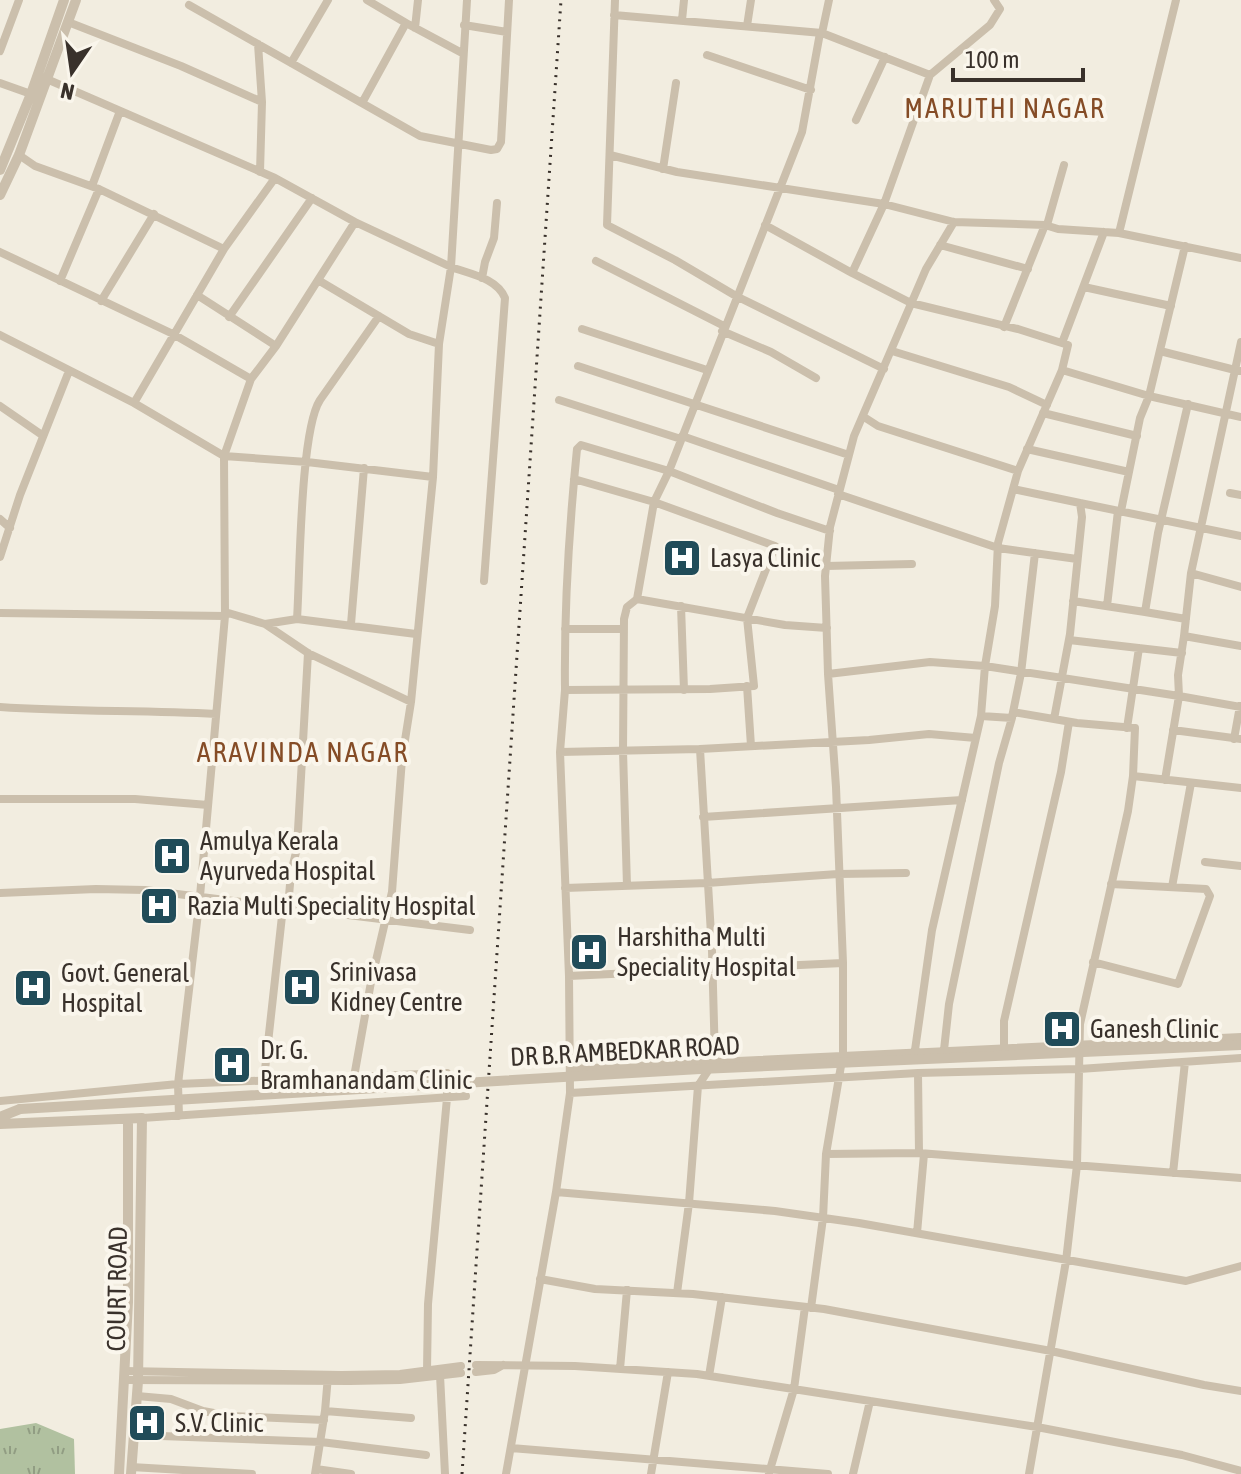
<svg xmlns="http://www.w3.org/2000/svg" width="1241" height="1474" font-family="'Asap Condensed',sans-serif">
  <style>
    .grass { fill: url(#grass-tufts) }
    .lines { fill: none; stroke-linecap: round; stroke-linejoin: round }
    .minor { stroke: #cbbfac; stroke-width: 8 }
    .tertiary { stroke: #cbbfac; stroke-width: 10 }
    .rail { stroke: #39312b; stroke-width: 3; stroke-dasharray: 2 6; stroke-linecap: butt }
    .tertiary-bridge { stroke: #cbbfac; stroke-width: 10 }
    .labels { text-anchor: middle; stroke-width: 8; stroke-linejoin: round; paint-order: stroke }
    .poi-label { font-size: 26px; fill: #39312b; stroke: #faf6ec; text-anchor: start }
    .street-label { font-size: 26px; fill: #39312b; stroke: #faf6ec }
    .neighbourhood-label { font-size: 28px; letter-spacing: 2px; fill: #854c26; stroke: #faf6ec }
  </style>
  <defs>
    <pattern id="grass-tufts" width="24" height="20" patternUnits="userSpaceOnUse" patternTransform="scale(2)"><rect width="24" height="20" fill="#b1c1a0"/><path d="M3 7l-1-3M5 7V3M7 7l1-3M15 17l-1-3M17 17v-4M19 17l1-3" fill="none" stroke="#919d83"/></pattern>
  </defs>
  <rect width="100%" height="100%" fill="#f2ede0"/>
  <path class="grass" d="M36 1423 74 1439 75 1474H0V1429Z"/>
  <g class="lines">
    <path class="minor" d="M615 0 607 225 675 260 736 296 884 369
      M994 0 1000 9 990 25 930 75 884 204 852 273 911 303 1018 329 1068 345 1062 370
      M189 5 420 136 491 150 497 149 501 142 509 0
      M614 15 822 33 930 75
      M682 20 684 0
      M68 22 181 66 262 102 260 172
      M406 23 462 53
      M464 25 507 32
      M747 26 751 0
      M415 28 418 0
      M820 33 802 132 669 471 777 513 830 531
      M822 33 829 0
      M258 44 262 102
      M0 51 19 0
      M707 55 811 90
      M291 63 328 0
      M42 77 275 178 355 222 451 267 467 0
      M0 83 31 94
      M362 103 406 23 367 0
      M856 120 885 57
      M19 155 35 166 99 189 224 249
      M610 155 677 172 884 204 954 222 1045 225 1058 229 1119 233 1241 258
      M663 169 676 83
      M92 186 120 111
      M765 225 852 273
      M1047 225 1064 165
      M1119 233 1176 0
      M940 245 1028 269
      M0 252 173 334 251 379
      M596 261 724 326
      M482 278 485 262 494 238 497 203
      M318 280 355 222
      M60 281 99 189
      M1084 287 1171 306
      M197 295 276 346 318 280 409 334 439 344
      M101 301 154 214
      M229 317 312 198
      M1004 327 1045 225
      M582 329 707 370
      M722 331 771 352 816 378
      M0 335 134 403 224 456 225 616 200 896 178 1084 179 1116
      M1241 342 1235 370 1241 371
      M1062 343 1104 232
      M276 346 251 379 224 456 307 462 433 477
      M892 351 1009 387 1047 405
      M1160 351 1235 370 1191 573
      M578 366 849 455
      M559 400 681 439
      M134 403 224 249 275 178
      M0 406 42 435
      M1043 413 1137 436
      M864 417 878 426 1018 471 1062 370 1149 396 1241 417
      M682 436 839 490
      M581 445 669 471 654 502 775 546 747 618 754 686 710 689 565 690C564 610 569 529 577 449Z
      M1027 449 1129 472
      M574 479 654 502 637 599 785 625 827 628
      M1013 489 1080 503
      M1230 493 1241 495
      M838 494 998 548 1077 559
      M1121 511 1140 418 1149 396 1185 246
      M0 519 10 528
      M0 557 20 495 69 371
      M826 566 912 564
      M1241 587 1191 573 1184 636 1241 646
      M1073 601 1145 612
      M681 606 684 690
      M1107 606 1118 511
      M225 612 265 624 308 653 411 702 433 477 439 344 451 267C470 274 497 278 505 298L484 581
      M0 613 225 616
      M297 619C300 575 300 431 320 400L379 316
      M1186 619 1145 612 1158 533 1188 404
      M265 624 297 619 416 634
      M351 624 364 468
      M565 629H624
      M1069 640 1182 653
      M828 674 930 662 985 666 1179 696 1178 675 1184 636
      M747 686 751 746
      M0 707C72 712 144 710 216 714
      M1013 712 1077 723 1135 728 1133 776 1241 788
      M1012 717 1021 673 1035 553
      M1054 719 1070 634 1082 517 1080 503 1241 536
      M1127 728 1139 648
      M1173 730 1241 739
      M1234 739 1240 706
      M560 752 565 690
      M1165 780 1179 696 1241 707
      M0 799H135L208 805
      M703 817 962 800
      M1205 862 1241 866
      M627 886 623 751 624 619 627 607 637 599
      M1172 887 1191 783
      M565 888 707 883 838 874 906 873
      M0 893 96 889 145 890 470 930
      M288 907 291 873 297 848 308 653
      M1093 962 1178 984 1210 896 1206 889 1111 884
      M569 976 843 963
      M1004 1048V1021L1061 772 1069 722
      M915 1050 932 930 981 716
      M944 1050 949 1004 999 763 1012 718 981 716 985 666 995 606 998 543 1018 471
      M570 1069 1241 1037
      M918 1073 919 1153
      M354 1077 371 982 392 892 402 759 411 702
      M264 1079 283 907
      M570 1093 918 1073 1079 1069 1241 1058
      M0 1101 178 1084 447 1073V1098L428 1304 427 1371
      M142 1118 466 1096
      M826 1154 843 1054V963L836 787 828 674 825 576 830 527 854 436 926 269 954 222
      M1173 1173 1185 1062
      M556 1192 775 1211 859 1223 1186 1281 1241 1266
      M917 1233 924 1154
      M540 1279 595 1289 693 1294 824 1309 1051 1351 1204 1385 1241 1391
      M677 1293 689 1203 698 1086 715 1060 712 951 700 749 869 740 929 734 976 738
      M811 1308 823 1218 826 1154 919 1153 1241 1178
      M476 1365 575 1366 697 1374 1037 1427 1182 1455 1241 1471
      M620 1369 627 1290
      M125 1371 342 1375 400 1374 461 1366
      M476 1372 494 1370 503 1365
      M440 1375 445 1474
      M709 1376 722 1297
      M124 1380 350 1381 400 1380 461 1373
      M137 1396 171 1399 203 1411 230 1416 324 1420
      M325 1411 411 1418
      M134 1435 321 1442 426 1455
      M511 1448 828 1474
      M131 1467 252 1474
      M316 1469 351 1474
      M769 1473 794 1389 805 1307
      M315 1474 325 1411 328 1376
      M506 1474 556 1192 570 1093 569 976 560 752 700 749
      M651 1474 668 1372
      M853 1474 870 1401
      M1029 1474 1066 1261 1077 1165 1080 1024 1128 811 1133 776"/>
    <path class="tertiary" d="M0 170 31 94 64 0
      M0 195 19 155 76 0
      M0 1117 20 1109
      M0 1124 142 1118 138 1381 131 1474
      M119 1474 128 1302V1119"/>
    <path class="rail" d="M462 1474 561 0"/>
    <path class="tertiary-bridge" d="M20 1109 700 1069 1241 1045"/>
  </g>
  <defs>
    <g id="hospital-square" transform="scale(2)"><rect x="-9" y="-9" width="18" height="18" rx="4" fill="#214c59" stroke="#faf6ec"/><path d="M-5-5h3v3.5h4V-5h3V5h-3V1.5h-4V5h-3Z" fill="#fff"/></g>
  </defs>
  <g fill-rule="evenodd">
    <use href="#hospital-square" x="682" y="558"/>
    <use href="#hospital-square" x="172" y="856"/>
    <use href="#hospital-square" x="159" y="906"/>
    <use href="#hospital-square" x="589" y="952"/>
    <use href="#hospital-square" x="302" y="987"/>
    <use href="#hospital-square" x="33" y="988"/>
    <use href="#hospital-square" x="1062" y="1029"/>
    <use href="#hospital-square" x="232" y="1065"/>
    <use href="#hospital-square" x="147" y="1423"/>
  </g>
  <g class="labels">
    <g class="poi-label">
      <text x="710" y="567">Lasya Clinic</text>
      <text x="200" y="850">Amulya Kerala<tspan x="200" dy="30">Ayurveda Hospital</tspan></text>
      <text x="187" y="915">Razia Multi Speciality Hospital</text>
      <text x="617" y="946">Harshitha Multi<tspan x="617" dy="30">Speciality Hospital</tspan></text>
      <text x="330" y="981">Srinivasa<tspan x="330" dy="30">Kidney Centre</tspan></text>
      <text x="61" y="982">Govt. General<tspan x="61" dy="30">Hospital</tspan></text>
      <text x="1090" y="1038">Ganesh Clinic</text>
      <text x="260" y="1059">Dr. G.<tspan x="260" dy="30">Bramhanandam Clinic</tspan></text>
      <text x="175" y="1432">S.V. Clinic</text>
    </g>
    <g class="street-label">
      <text transform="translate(625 1051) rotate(-3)" y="9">DR B.R AMBEDKAR ROAD</text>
      <text transform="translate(117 1289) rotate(-89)" y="9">COURT ROAD</text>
    </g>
    <g class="neighbourhood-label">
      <text x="1005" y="118">MARUTHI NAGAR</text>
      <text x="303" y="762">ARAVINDA NAGAR</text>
    </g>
  </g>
  <g transform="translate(72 72) rotate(193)" stroke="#faf6ec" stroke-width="6" paint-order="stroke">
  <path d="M0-6L14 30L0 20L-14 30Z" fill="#39312b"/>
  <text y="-12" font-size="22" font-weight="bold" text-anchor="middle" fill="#39312b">N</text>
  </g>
  <path d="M953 68v12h130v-12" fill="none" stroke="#39312b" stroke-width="4"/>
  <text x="965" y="68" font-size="24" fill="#39312b" stroke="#faf6ec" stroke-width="6" paint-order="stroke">100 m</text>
</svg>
